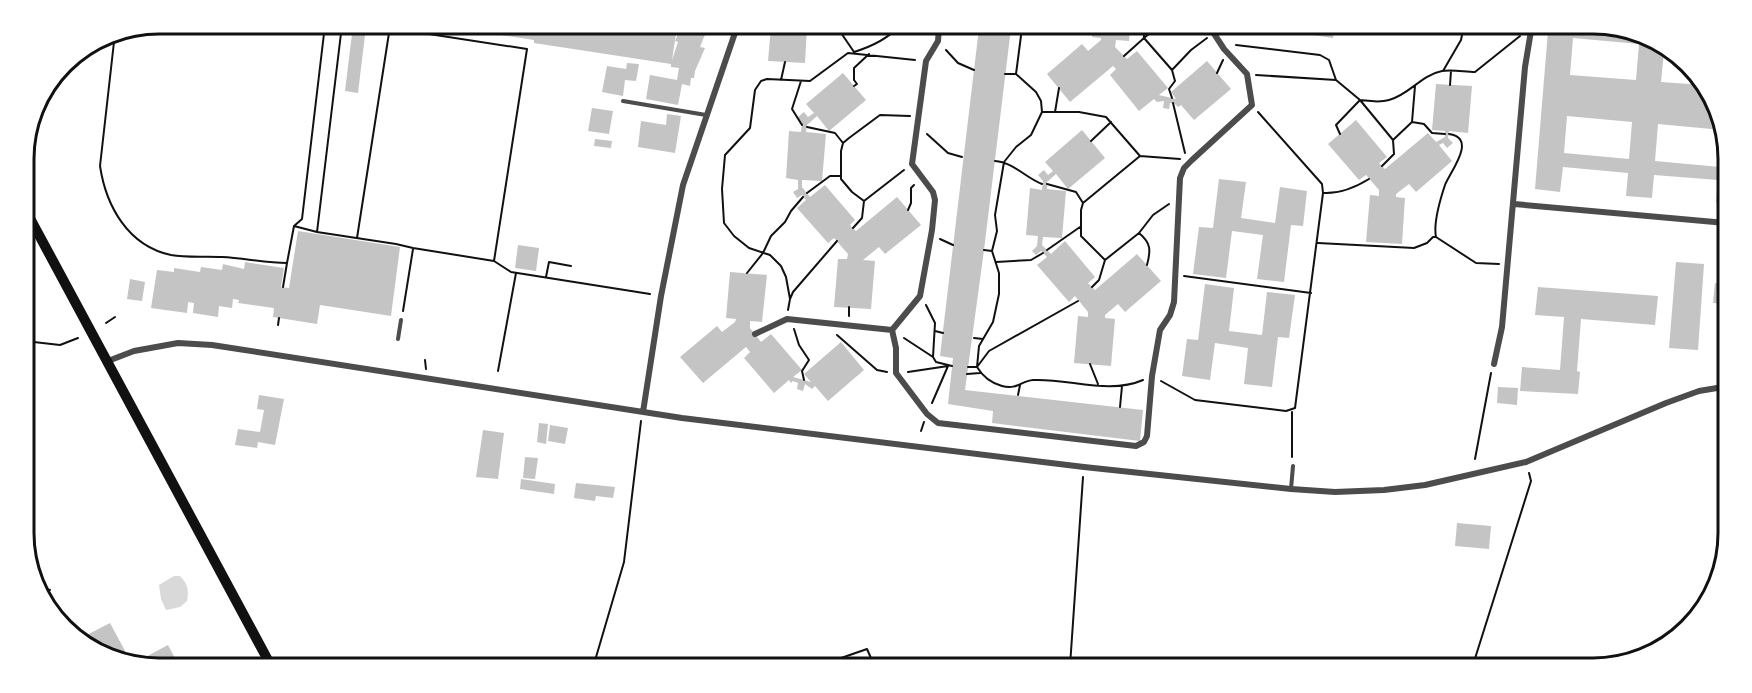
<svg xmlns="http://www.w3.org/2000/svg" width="1752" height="693" font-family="'Varela Round',sans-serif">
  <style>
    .water { fill: #d9d9d9 }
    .building { fill: #c4c4c4; fill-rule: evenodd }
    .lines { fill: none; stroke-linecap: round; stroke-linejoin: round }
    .path { stroke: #111; stroke-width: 2 }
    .service { stroke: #4c4c4c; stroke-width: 4 }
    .minor { stroke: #4c4c4c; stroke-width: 6 }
    .secondary { stroke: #111; stroke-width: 10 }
    .rim { fill: none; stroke: #111; stroke-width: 3 }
  </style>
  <rect width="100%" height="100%" fill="#fff"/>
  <path class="water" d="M174 576H180C188 584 189 590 187 601L180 607 166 610 161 599 159 585Z"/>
  <path class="building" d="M455 25 677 27 672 60 678 42 675 41 681 27H708L700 47 705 48 695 71 694 78H691L690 86 682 84 678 105 646 99 650 75 677 80 679 68 671 67V64L534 43V40L454 28Z
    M771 27H807L805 63 768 61Z
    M979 28H1011L984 250 965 390 1143 410 1140 441 992 423 993 411 948 404 953 358 940 356Z
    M1092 29H1130L1129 41 1116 40 1115 47 1127 59 1137 51 1168 88 1159 95 1176 99 1171 92 1207 61 1231 89 1194 120 1181 105 1178 107 1175 104 1170 103 1169 109 1163 108 1164 101 1157 102 1154 99 1139 111 1110 75 1116 69 1113 66 1070 102 1047 74 1082 44 1088 51 1101 40V38L1092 37Z
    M1272 29 1334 30 1333 38Z
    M1548 31H1637L1664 51 1661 82 1703 85 1722 130 1658 124 1655 161 1720 167 1723 131 1727 141 1726 204 1716 203 1718 180 1654 175 1652 198 1626 196 1628 173 1563 167 1560 192 1535 189ZM1573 38 1639 44 1636 80 1570 75ZM1567 116 1632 122 1629 159 1564 153Z
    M352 34 365 35 358 93 345 91Z
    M627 63 639 64 636 81 625 80 623 96 602 92 607 66 626 69Z
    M843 73 866 100 829 131 817 116 807 125 806 132 826 134 822 181 802 180V187L810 197 825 185 855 220 850 225 856 231 897 197 921 225 885 254 879 247 863 260 875 261 871 309 834 307 838 259H847L848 254 834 238 828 243 797 208 806 200 802 195 797 198 793 192 798 189V180L786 178 789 131 801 132 802 123 798 117 804 112 808 117 814 113 806 104Z
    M1436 84 1472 86 1468 133 1449 131 1448 138 1453 143 1447 148 1443 143 1439 145 1452 161 1416 192 1409 184 1396 194V197L1405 198 1402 244 1366 242 1370 195 1379 196V190L1366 175 1359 180 1328 144 1356 120 1387 157 1379 163 1385 169 1428 133 1436 142 1438 141 1445 137V131L1432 130Z
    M592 108 613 111 609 134 588 131Z
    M667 114 681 116 675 153 638 147 641 121 666 125Z
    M1082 130 1105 158 1068 189 1056 174 1047 182V189L1066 191 1062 238 1043 237 1042 245 1051 254 1065 241 1095 277 1088 283 1095 290 1137 254 1161 281 1125 312 1118 304 1105 315V318L1115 319 1111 366 1074 363 1078 316 1088 317V312L1075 296 1069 302 1037 265 1047 257 1041 251 1036 255 1032 251 1037 246 1038 236 1026 235 1030 188 1042 190 1043 181 1038 175 1044 170 1048 175 1053 171 1045 162Z
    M595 139 612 141 611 148 594 146Z
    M1219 179 1246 182 1241 218 1275 223 1280 187 1307 191 1303 226 1291 225 1284 282 1257 279 1263 235 1232 231 1226 278 1193 274 1199 227 1213 228Z
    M298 231 400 247 391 316 320 305 317 324 273 317 274 308 238 303 239 300 233 299 232 308 219 306 218 317 193 313 194 303 188 302 187 313 151 308 157 270 174 272V268L200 272 201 267 222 270 223 264 244 269 245 262 284 268 281 287 289 288Z
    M518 245 539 248 536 271 515 268Z
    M1676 262 1704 264 1698 350 1669 348Z
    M730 272 767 275 762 322 750 321V328L761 342 771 334 802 370 793 377 811 382 804 374 841 342 864 370 828 401 815 386 812 389 805 384 803 391 797 389 798 383 793 381 791 383 789 380 774 393 744 358 750 352 746 347 703 383 680 357 717 326 722 332 735 322 736 319 726 318Z
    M130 279 145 282 142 301 127 299Z
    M1715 283 1725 284V304L1713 303Z
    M1205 284 1234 288 1229 331 1262 335 1267 292 1295 295 1289 338 1278 337 1272 387 1244 384 1248 348 1215 343 1210 380 1182 376 1187 339 1198 340Z
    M1538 287 1658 296 1655 325 1581 319 1577 371 1580 372 1578 394 1520 391 1522 367 1560 370 1564 317 1535 315Z
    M1498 387 1518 388 1517 405 1497 403Z
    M259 395 284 399 275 445 258 442 257 448 235 445 238 429 260 432 264 410 257 409Z
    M539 423 548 424 546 444 537 442Z
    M550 425 568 428 565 444 548 441Z
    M483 430 504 433 498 479 476 477Z
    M525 457 538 458 535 479 523 478Z
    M521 479 555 484 554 494 520 489Z
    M576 483 615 487 613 498 596 496 595 501 574 498Z
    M1457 523 1491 526 1489 549 1455 546Z
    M110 623 131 662H115L81 638Z
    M168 645 177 662H141L140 660Z"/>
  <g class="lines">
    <path class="path" d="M342 25 317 232 396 244 413 248 494 261 511 272 650 294
      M342 25 389 33 357 238
      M837 27 854 52C870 47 886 40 897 28
      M1022 28 1016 74 1036 92 1041 101 1042 112 1031 135 1016 147 1004 162 995 215 997 231 992 251 999 273V294L993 322 979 346 977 367C983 377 991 383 1002 386 1017 390 1021 381 1033 380 1068 378 1109 395 1143 380
      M1155 29 1144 38 1172 70 1191 50 1207 38
      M115 33 100 166C106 206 128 246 171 255 188 258 205 256 222 257 244 258 265 263 287 263L294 226 302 219 325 25
      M389 33 390 28 527 49 494 261
      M1236 45 1320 55 1329 60 1336 80
      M946 50 958 63 974 70
      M1124 56 1144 38V29
      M1443 71 1461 40 1463 30
      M1217 73 1223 60
      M1005 74H1016
      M1256 75 1336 80 1360 100 1393 140 1394 154 1382 166
      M781 80 785 62
      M801 81 792 109 802 125
      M1450 85 1451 71
      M854 86 857 84 854 80V68L869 54
      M1172 98 1169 89 1175 81 1172 70
      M1360 100C1370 101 1379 103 1389 100 1409 95 1421 75 1442 71 1452 69 1465 72 1475 72L1520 36
      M1173 103 1185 153
      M1042 112H1079L1106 117 1140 156 1180 159
      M1055 112 1059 88
      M1258 112 1322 184 1323 193C1339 194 1356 187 1369 179
      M1412 122 1424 124 1432 133 1445 134
      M807 127 835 133 843 143
      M927 134 948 153 962 157
      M1340 134 1336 125 1360 100
      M1449 134C1478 138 1450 172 1445 185 1440 200 1433 222 1436 237L1476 263 1499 264
      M1393 140 1412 122 1415 86
      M1091 141 1111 122
      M1140 156 1083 203 1081 210V236L1105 260 1139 233 1153 215 1169 204
      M995 161C1013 162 1026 178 1042 184
      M904 170 864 201 852 192 841 179V151L843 143 849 138 880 115 910 116
      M1047 184 1076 192 1083 203
      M807 193 830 176H840
      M908 210 911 203V188L914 185
      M294 226 317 232
      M853 228 862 218 864 201
      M1139 233C1151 243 1151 250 1147 265
      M940 239 953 245
      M1318 243 1414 248 1427 243 1433 237H1436
      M984 250 992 251
      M1047 250 1080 227
      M996 262 1031 260 1043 253
      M747 273 763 253 771 236 785 222 791 211 803 197
      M1184 276 1311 293
      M546 277 549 262 571 266
      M283 287 287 263
      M1092 287 1099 280 1105 260
      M790 299 793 292 837 241
      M926 305 935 323 933 357
      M788 310 790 299 786 277 781 266 770 255 749 248 734 236 724 223 722 189 725 155 750 128 755 90 761 81 767 79 810 81 848 53 915 60
      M403 311 413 249
      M849 316V307
      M106 323 115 317
      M278 325 279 318
      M794 329 799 345 809 360 802 371 804 380
      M935 331 943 333
      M837 335 877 370 887 372
      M904 338 933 357 936 362 952 366
      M974 338 983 339
      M25 341 60 345 78 338
      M425 360 426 369
      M1090 364 1098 384
      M968 367H977L989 351 1078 301
      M498 371 516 273
      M908 372 948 366 932 403
      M967 374 980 373
      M1161 381 1195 400 1286 411 1295 408 1323 193
      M1018 395 1020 385
      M1120 407 1122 386
      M1292 412V457
      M921 431 924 422
      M1475 459 1491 373
      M40 587 50 590
      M594 664 624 562 641 421
      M821 665 867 649 874 665
      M1070 666 1083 477
      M1472 668 1531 481 1529 473"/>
    <path class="service" d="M623 101 706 115
      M398 339 401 320
      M1291 489 1293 466"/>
    <path class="minor" d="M939 28 938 41 926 61 912 164 933 192 935 200 932 230 920 296 892 330 896 348V373L927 414 938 423 1136 446 1144 442 1147 436 1152 376 1160 330 1170 315 1174 302 1180 178 1184 168 1192 160 1252 105 1247 74 1224 49 1211 29
      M1514 204 1726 223
      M755 334 787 319 892 330
      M108 361 134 351 178 343 212 345 682 418 1084 467 1291 489 1335 492 1384 490 1425 485 1526 462 1666 403 1699 391 1723 387
      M1494 364 1502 327 1525 67 1531 31
      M643 412 661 296 683 185 737 27"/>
    <path class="secondary" d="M25 209 269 662"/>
  </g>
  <path d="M0 0H1752V693H0ZM159 34H1593A125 125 0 0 1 1718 159V533A125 125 0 0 1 1593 658H159A125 125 0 0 1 34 533V159A125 125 0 0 1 159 34Z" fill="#fff" fill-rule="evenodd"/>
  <path class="rim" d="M159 34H1593A125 125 0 0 1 1718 159V533A125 125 0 0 1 1593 658H159A125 125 0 0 1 34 533V159A125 125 0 0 1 159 34Z"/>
</svg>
